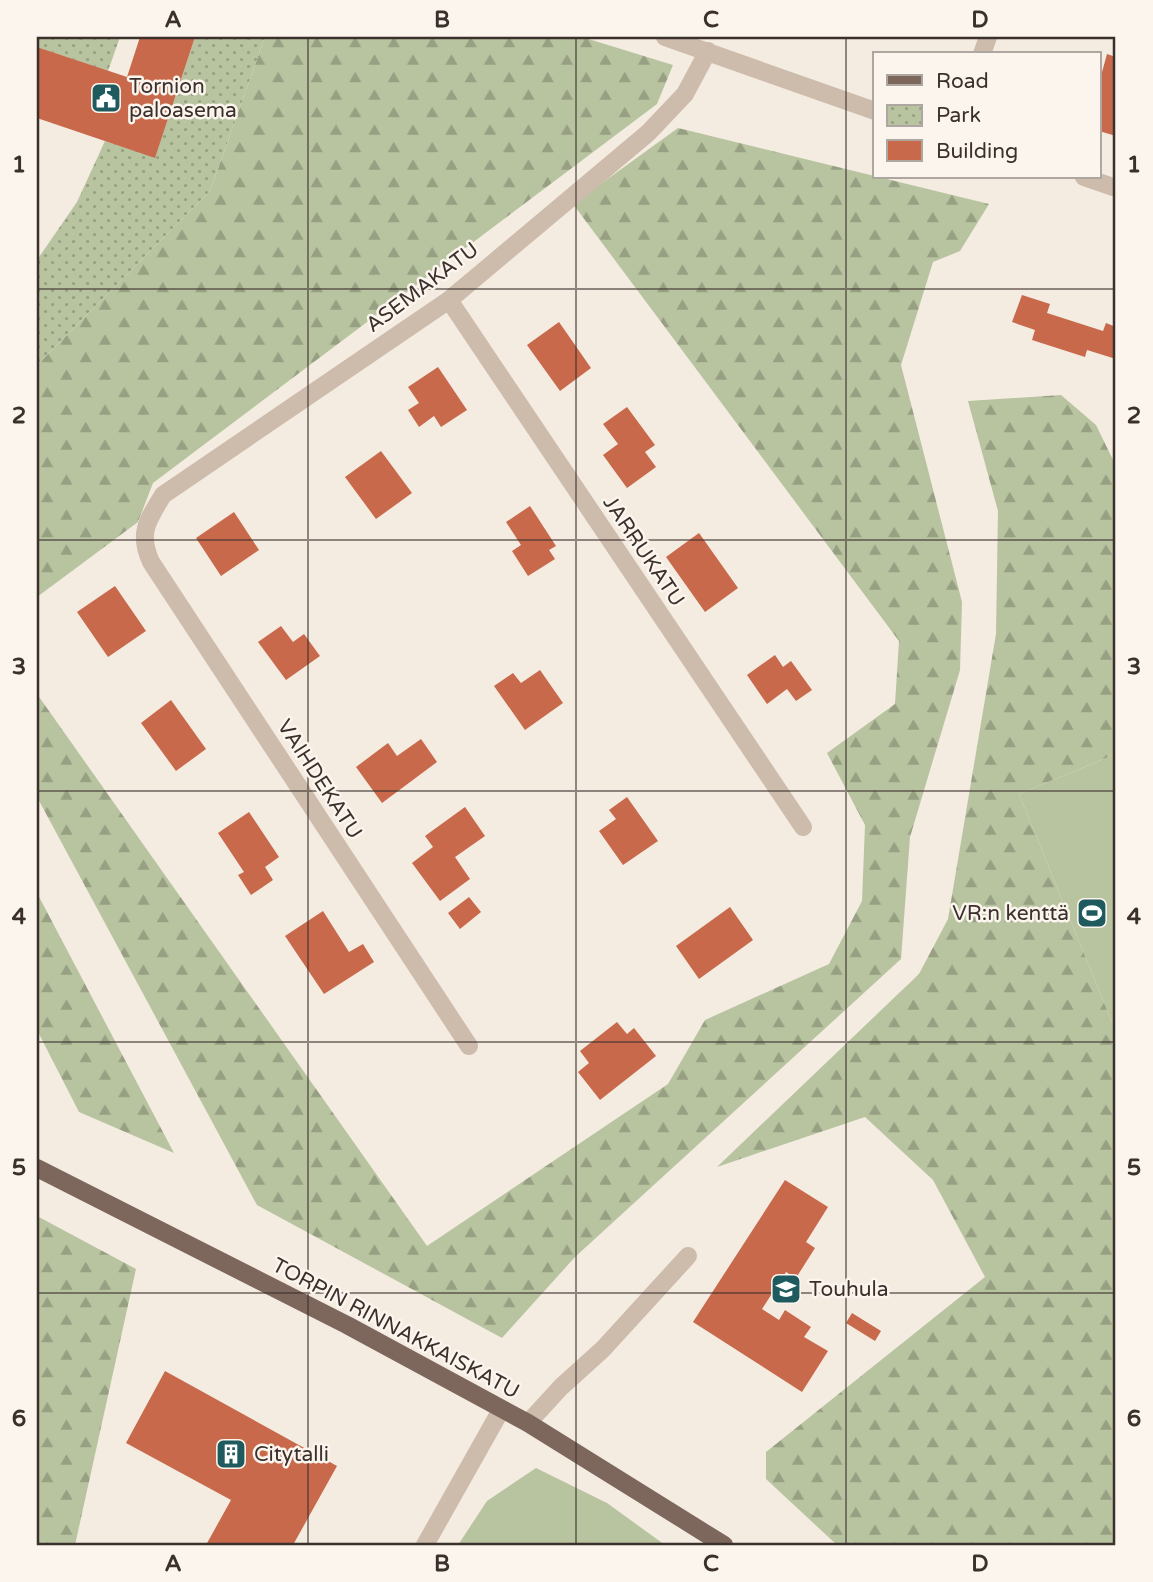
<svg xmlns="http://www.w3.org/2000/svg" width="1153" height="1582" font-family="'Varela Round',sans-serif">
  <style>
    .green { fill: #b8c4a0 }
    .forest { fill: url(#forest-firs) }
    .park { fill: url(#park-dots) }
    .building { fill: #c8694b }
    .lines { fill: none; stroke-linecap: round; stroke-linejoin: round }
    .minor { stroke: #cdbbac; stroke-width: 18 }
    .major { stroke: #7d675c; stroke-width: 18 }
    .grid { fill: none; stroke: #3b302b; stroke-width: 2; stroke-opacity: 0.55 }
    .labels { text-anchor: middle; stroke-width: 5; stroke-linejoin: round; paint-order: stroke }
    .poi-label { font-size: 21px; fill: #3b302b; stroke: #fbf5ee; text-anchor: start }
    .street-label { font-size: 21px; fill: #3b302b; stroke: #fbf5ee }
    .neatline { fill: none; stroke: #3b302b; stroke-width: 2.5 }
    .grid-label { font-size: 23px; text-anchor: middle; font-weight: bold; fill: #3b302b }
  </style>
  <defs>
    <pattern id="forest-firs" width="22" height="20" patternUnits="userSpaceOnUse" patternTransform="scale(1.75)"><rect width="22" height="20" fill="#b8c4a0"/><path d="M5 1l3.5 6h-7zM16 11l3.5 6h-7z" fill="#97a083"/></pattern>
    <pattern id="park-dots" width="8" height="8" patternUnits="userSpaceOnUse" patternTransform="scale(1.75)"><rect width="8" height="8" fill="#b8c4a0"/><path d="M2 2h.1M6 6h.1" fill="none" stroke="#97a083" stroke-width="1.8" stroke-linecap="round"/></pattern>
  </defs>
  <rect width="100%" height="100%" fill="#f4ebe1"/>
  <path class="green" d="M1116 754V1032L1019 794Z
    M536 1468 607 1503 665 1545H458L487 1501Z"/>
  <path class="forest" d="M265 37H582L673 65 657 104 153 483 138 522 37 597V365L210 191Z
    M678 128 989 204 960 251 933 262 901 365 962 602 960 670 910 837 901 959 575 1257 502 1338 257 1205 37 797V694L427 1246 668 1084 705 1020 829 964 862 901 865 825 827 753 895 704 899 641 573 204Z
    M1061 395 1096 425 1116 466V754L1019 794 1116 1032V1545H837L766 1479V1452L985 1277 933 1180 865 1117 717 1167 919 974 948 919 996 634 998 511 968 401Z
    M37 893 174 1153 79 1112 37 1030Z
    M37 1216 136 1269 75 1545H37Z"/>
  <path class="park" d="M37 37H120L108 71 37 47Z
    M195 37H265L210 191 37 365V260L77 202 105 141 155 157Z"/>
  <path class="building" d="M140 37H195L155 158 37 118V47L127 77Z
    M1107 54 1116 57V136L1099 131V83Z
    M1022 295 1050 304 1047 313 1103 331 1106 323 1116 327V359L1087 350 1085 357 1032 340 1035 330 1012 322Z
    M559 322 591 368 560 391 527 345Z
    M438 367 467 410 441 427 434 416 419 427 408 410 419 403 408 387Z
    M627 407 655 445 645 452 656 467 627 488 603 455 618 444 603 424Z
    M381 451 412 493 376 519 345 477Z
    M530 506 556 546 549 550 555 559 528 576 512 551 521 545 506 522Z
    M234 512 259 550 221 576 196 538Z
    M699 533 738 588 705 612 666 557Z
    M115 586 146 631 108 657 77 612Z
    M281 626 293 642 304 634 320 656 286 680 258 642Z
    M775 655 783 667 791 661 812 690 796 701 787 689 767 704 747 675Z
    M540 670 563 703 525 730 494 686 513 673 521 683Z
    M171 700 206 749 176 771 141 723Z
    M421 739 437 762 382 803 356 767 388 743 397 756Z
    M627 797 658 841 623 865 599 831 616 819 609 810Z
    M465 807 485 836 455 857 470 879 440 901 412 863 433 847 425 836Z
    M249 812 279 857 265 867 273 880 251 895 238 875 244 872 218 833Z
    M469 897 481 912 460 929 448 913Z
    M730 907 753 940 699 979 676 946Z
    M323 911 349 952 363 944 374 962 324 994 285 936Z
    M617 1022 627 1034 634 1028 656 1056 600 1100 578 1072 589 1063 580 1051Z
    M785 1180 828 1207 806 1242 815 1248 796 1278 786 1272 762 1309 779 1320 785 1310 811 1327 804 1337 828 1351 802 1392 693 1322Z
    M852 1313 881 1331 875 1341 846 1323Z
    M165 1371 337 1466 293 1545H206L231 1500 126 1443Z"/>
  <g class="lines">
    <path class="minor" d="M665 37 875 111
      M982 54 988 37
      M1084 177 1116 188
      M449 300 803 827
      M469 1046 151 562C138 534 147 521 163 495L449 300 648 133 685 94 708 51
      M528 1423 561 1387 603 1349 688 1256
      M425 1545 501 1410"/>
    <path class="major" d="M37 1168 347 1325 528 1423 724 1545"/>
  </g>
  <path class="grid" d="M308 37V1545M576 37V1545M846 37V1545M37 289H1116M37 540H1116M37 791H1116M37 1042H1116M37 1293H1116"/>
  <defs>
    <g id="civic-square" transform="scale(1.575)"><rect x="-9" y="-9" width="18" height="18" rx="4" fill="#1f5a5e" stroke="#fbf5ee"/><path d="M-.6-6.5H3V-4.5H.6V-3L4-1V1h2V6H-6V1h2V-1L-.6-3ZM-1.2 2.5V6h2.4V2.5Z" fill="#fff"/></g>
    <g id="stadium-square" transform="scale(1.575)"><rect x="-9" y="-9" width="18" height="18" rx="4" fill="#1f5a5e" stroke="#fbf5ee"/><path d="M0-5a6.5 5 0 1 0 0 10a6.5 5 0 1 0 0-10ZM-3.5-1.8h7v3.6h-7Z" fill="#fff"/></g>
    <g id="school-square" transform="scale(1.575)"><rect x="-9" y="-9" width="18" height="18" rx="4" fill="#1f5a5e" stroke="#fbf5ee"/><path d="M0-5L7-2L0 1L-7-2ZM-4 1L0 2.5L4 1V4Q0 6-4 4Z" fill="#fff"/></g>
    <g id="building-square" transform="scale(1.575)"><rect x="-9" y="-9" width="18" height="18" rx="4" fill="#1f5a5e" stroke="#fbf5ee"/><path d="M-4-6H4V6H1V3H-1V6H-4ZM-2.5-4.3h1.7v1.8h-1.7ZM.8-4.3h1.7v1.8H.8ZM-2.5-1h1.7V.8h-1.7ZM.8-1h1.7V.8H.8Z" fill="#fff"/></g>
  </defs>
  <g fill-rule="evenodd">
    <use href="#civic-square" x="106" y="98"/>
    <use href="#stadium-square" x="1092" y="913"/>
    <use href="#school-square" x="786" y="1289"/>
    <use href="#building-square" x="231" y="1454"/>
  </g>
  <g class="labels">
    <g class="poi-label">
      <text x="129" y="93">Tornion<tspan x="129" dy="24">paloasema</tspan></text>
      <text x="1069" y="920" text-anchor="end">VR:n kenttä</text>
      <text x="809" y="1296">Touhula</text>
      <text x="254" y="1461">Citytalli</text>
    </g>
    <g class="street-label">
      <text transform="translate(422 287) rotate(-37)" y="7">ASEMAKATU</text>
      <text transform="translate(644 551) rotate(56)" y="7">JARRUKATU</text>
      <text transform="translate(320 779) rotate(57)" y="7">VAIHDEKATU</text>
      <text transform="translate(396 1328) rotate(28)" y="7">TORPIN RINNAKKAISKATU</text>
    </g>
  </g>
  <rect width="1153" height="1582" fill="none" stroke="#fbf5ee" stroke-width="77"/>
  <rect x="873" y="52" width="228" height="126" fill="#fbf5ee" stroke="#aea6a0" stroke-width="2"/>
  <rect x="887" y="75" width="35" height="10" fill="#7d675c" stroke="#aea6a0" stroke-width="2"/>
  <text x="936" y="88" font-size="21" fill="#3b302b">Road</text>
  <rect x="887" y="105" width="35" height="21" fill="url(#park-dots)" stroke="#aea6a0" stroke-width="2"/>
  <text x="936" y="122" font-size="21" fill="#3b302b">Park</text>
  <rect x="887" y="140" width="35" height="21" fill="#c8694b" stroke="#aea6a0" stroke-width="2"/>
  <text x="936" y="158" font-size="21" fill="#3b302b">Building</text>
  <rect x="38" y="38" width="1076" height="1506" class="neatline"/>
  <g class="grid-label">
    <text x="173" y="27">A</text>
    <text x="442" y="27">B</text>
    <text x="711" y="27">C</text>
    <text x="980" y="27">D</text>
    <text x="19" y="172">1</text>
    <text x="1134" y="172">1</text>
    <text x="19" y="423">2</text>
    <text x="1134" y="423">2</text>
    <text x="19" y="674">3</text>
    <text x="1134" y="674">3</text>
    <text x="19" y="924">4</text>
    <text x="1134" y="924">4</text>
    <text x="19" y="1175">5</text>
    <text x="1134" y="1175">5</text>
    <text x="19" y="1426">6</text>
    <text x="1134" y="1426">6</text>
    <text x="173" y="1571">A</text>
    <text x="442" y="1571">B</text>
    <text x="711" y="1571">C</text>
    <text x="980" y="1571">D</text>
  </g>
</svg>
